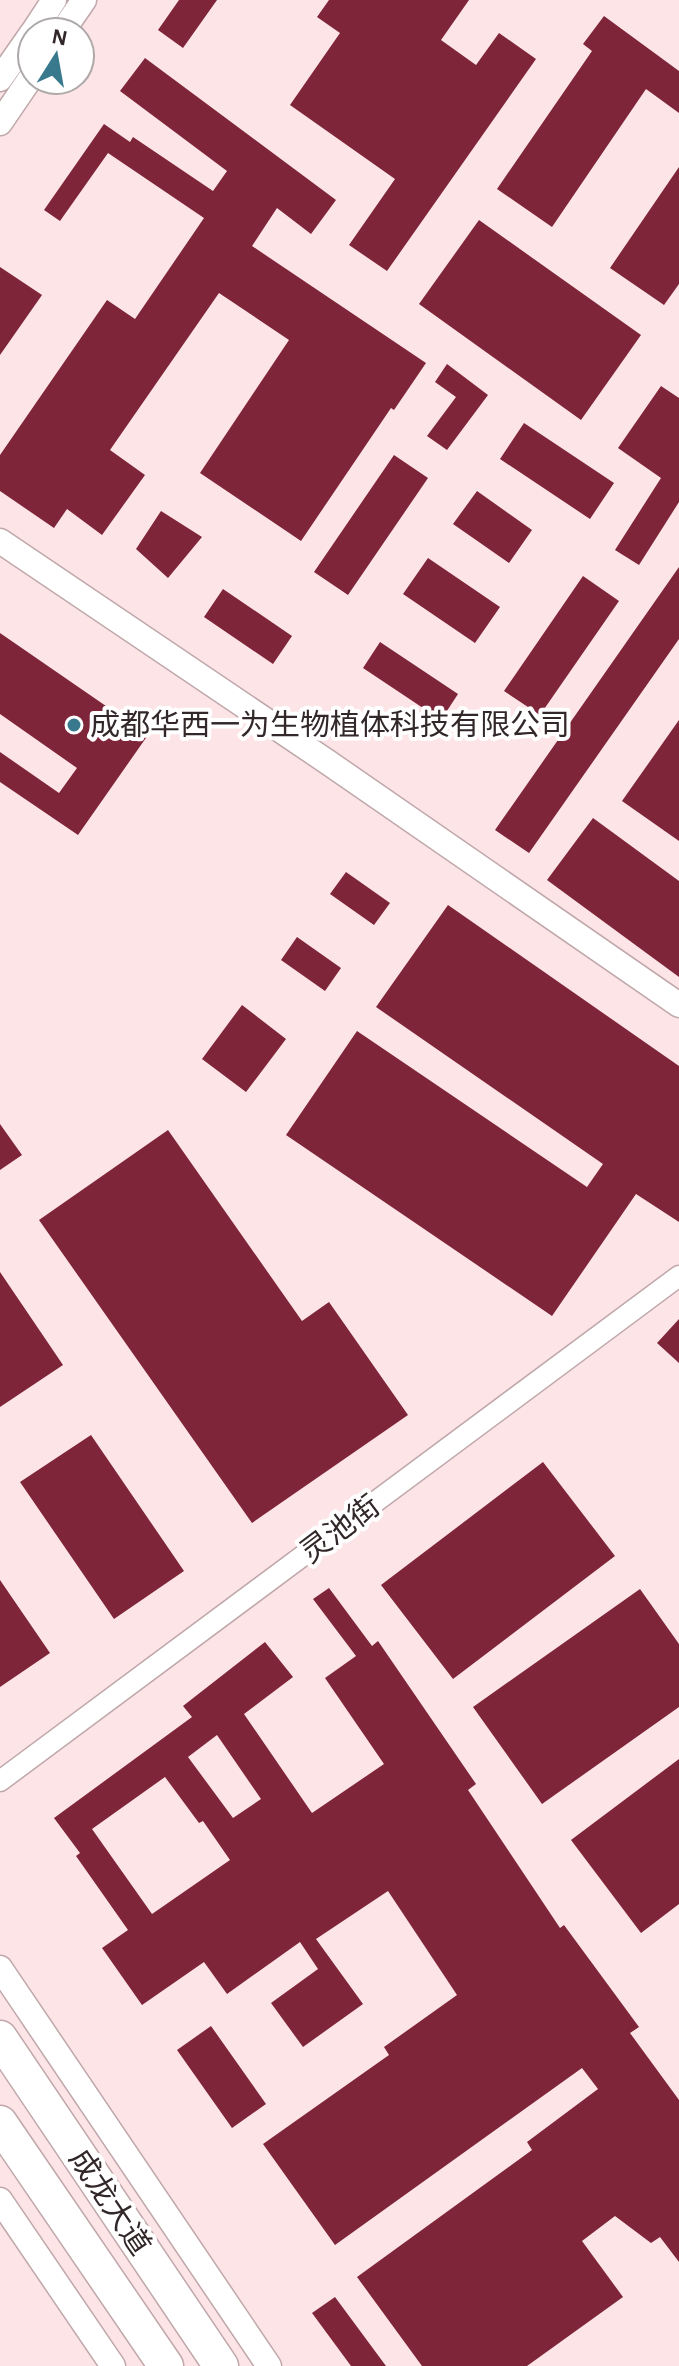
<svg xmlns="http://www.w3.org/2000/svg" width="679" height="2366" font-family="'Alegreya Sans','Noto Sans SC',sans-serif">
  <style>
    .building { fill: #7e253a; fill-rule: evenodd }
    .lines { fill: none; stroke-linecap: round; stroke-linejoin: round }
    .minor-casing { stroke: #bfa7aa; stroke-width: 23 }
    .tertiary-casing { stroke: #bfa7aa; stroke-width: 27 }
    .trunk-casing { stroke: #bfa7aa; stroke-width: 37 }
    .minor { stroke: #fff; stroke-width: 20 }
    .tertiary { stroke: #fff; stroke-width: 24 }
    .trunk { stroke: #fff; stroke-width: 34 }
    .poi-dot { fill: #39798d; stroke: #fff; stroke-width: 3 }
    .labels { text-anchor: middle; stroke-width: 8; stroke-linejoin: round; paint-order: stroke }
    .poi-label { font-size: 30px; fill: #322829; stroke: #fff; text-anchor: start }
    .street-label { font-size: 30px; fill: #322829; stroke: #fff }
  </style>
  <rect width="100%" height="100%" fill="#fde4e6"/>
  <path class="building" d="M179 0H217L183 48 158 30Z
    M329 0H469L441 40 476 65 499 33 536 59 387 271 349 245 395 179 290 105 340 33 317 17Z
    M604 16 679 71V113L646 89 552 227 497 189 592 51 583 44Z
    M145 58 336 200 311 234 277 208 252 246 426 363 394 410 391 408 301 541 200 473 289 340 219 293 110 450 145 475 102 535 67 509 54 528 0 491V455L107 300 135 319 204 218 108 153 60 221 44 210 104 124 130 142 133 137 213 191 227 171 120 91Z
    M679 167V284L664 305 610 268Z
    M479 220 641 335 581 420 419 304Z
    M0 267 42 295 0 355Z
    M447 364 488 395 447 450 427 436 456 397 435 382Z
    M661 386 679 398V502L639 565 615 550 661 478 618 448Z
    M524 423 614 483 590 519 500 459Z
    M394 455 428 478 348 595 314 572Z
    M477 491 532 530 509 563 453 524Z
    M161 511 202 537 168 578 136 549Z
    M428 558 500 607 475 643 403 594Z
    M679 567V639L529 853 495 830Z
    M583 576 619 601 540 715 504 691Z
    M223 589 292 636 273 664 204 617Z
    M0 633 148 735 78 835 0 782V752L59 793 77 768 0 714Z
    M380 642 458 694 441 720 363 668Z
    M679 720V841L622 801Z
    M593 818 679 881V977L547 880Z
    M346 872 390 903 374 925 330 894Z
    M448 905 679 1066V1222L636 1194 552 1316 286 1135 357 1031 587 1187 603 1164 376 1007Z
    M297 937 341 968 325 991 281 960Z
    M242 1005 286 1039 246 1092 202 1059Z
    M0 1124 22 1155 0 1170Z
    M168 1130 302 1321 329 1302 408 1415 252 1523 39 1220Z
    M0 1272 63 1365 0 1407Z
    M679 1319V1363L657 1343Z
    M91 1435 184 1571 114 1619 20 1482Z
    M543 1462 615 1556 453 1679 381 1585Z
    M0 1580 50 1653 0 1687Z
    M329 1588 372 1646 378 1641 476 1784 468 1790 560 1928 564 1925 639 2027 630 2033 679 2100V2262L660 2237 651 2243 615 2216 582 2241 623 2297 527 2366H422L357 2277 532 2150 527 2142 598 2089 582 2068 335 2245 263 2144 389 2055 384 2047 457 1995 388 1891 316 1939 363 2004 303 2047 271 2003 318 1969 300 1942 227 1994 204 1962 142 2005 102 1948 128 1930 76 1856 80 1853 54 1818 192 1717 183 1706 265 1642 293 1677 244 1714 312 1813 384 1764 325 1678 356 1656 313 1599ZM217 1735 261 1799 233 1818 188 1757ZM165 1777 199 1823 203 1821 230 1860 152 1914 92 1829Z
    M640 1589 679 1644V1707L542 1804 473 1707Z
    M679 1759V1904L641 1933 571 1840Z
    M211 2026 266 2104 232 2128 177 2050Z
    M335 2297 386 2366H351L312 2313Z"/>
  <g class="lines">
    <g class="minor-casing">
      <path id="minor" d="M0 1781 679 1276"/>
    </g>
    <g class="tertiary-casing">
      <path id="tertiary" d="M33 32 54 0
        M62 32 84 0
        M0 79 32 33
        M0 123 32 76
        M0 541 329 763 679 1005
        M0 1968 269 2366
        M0 2200 113 2366"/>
    </g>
    <g class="trunk-casing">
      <path id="trunk" d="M0 2038 221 2366
        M0 2123 166 2366"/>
    </g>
    <use href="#minor" class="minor"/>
    <use href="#tertiary" class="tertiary"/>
    <use href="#trunk" class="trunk"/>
  </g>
  <circle class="poi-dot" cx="74" cy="725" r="8"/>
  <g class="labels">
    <g class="poi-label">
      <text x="90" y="735">成都华西一为生物植体科技有限公司</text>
    </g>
    <g class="street-label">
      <text transform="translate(340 1529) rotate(-37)" y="10">灵池街</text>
      <text transform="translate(110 2202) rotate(56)" y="10">成龙大道</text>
    </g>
  </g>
  <g transform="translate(56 56) rotate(11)"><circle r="38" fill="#ffffff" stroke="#ada9a9" stroke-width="2"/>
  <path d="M0-6L14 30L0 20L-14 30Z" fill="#39798d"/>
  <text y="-12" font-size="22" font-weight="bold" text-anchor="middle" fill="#322829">N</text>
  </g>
</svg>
